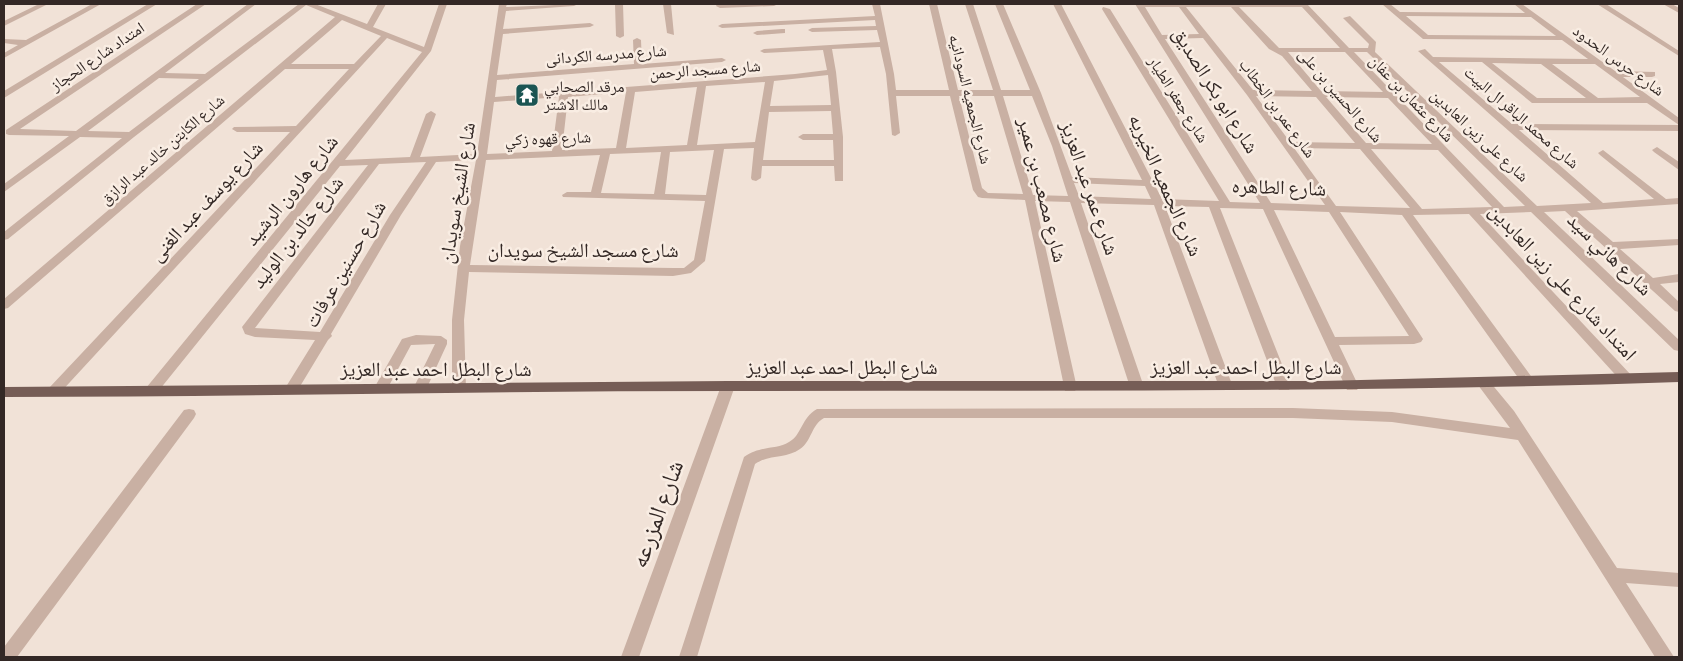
<svg xmlns="http://www.w3.org/2000/svg" width="1683" height="661" font-family="'Alegreya Sans','Noto Naskh Arabic',sans-serif">
  <style>
    .lines { fill: none; stroke-linecap: round; stroke-linejoin: round }
    .minor { fill: #c9b0a3; fill-rule: evenodd }
    .major { fill: #765d56; fill-rule: evenodd }
    .labels { text-anchor: middle; stroke-width: 5; stroke-linejoin: round; paint-order: stroke }
    .far-street-label { font-size: 16px; fill: #332825; stroke: #f9ede3 }
    .far-poi-label { font-size: 16px; fill: #332825; stroke: #f9ede3; text-anchor: start }
    .street-label { font-size: 20px; fill: #332825; stroke: #f9ede3 }
    .near-street-label { font-size: 24px; fill: #332825; stroke: #f9ede3 }
  </style>
  <rect width="100%" height="100%" fill="#f1e2d7"/>
  <g class="lines">
    <path class="minor" d="M39 4H48L4 26V21Z
      M92 4H101L4 58V53L18 45 4 43V39L26 40Z
      M148 4H157L4 98V91Z
      M197 4H206L20 129 76 131 248 4H256L165 73 205 74 299 4H315L367 24 378 4H386L373 27 424 47 439 4H447L431 51 345 160 410 157 426 114 431 111 436 114 420 157 477 154 499 4H507L506 7 578 4 574 6 506 11 503 29 590 23 594 25 590 27 503 34 497 75 634 64 633 40 637 38 641 40 642 64 722 58 726 60 722 62 497 80 495 97 795 74 827 70 823 50 764 53 760 51 764 49 880 42 877 30 812 32 808 30 812 28 876 26 875 20 722 28 718 26 722 24 875 16 872 4H880L894 74 896 90H949L929 4H937L958 90H993L965 4H973L1001 90H1030L995 4H1003L1041 93 1072 177 1142 180 1053 4H1061L1162 199 1219 201 1102 9 1103 7 1110 9 1230 202 1260 203 1135 4H1307L1349 48H1368L1369 44 1343 18 1350 16 1376 42 1375 52 1537 206 1591 203 1418 51 1425 49 1433 57 1588 59 1562 40 1423 39 1382 4H1390L1400 12 1525 13 1514 4H1522L1615 71 1655 72V76L1652 77H1623L1679 118V125L1647 103H1532L1482 62H1439L1512 124 1679 125V131L1519 130 1603 203 1654 199 1600 155 1598 153 1603 150 1666 199 1679 198V204L1577 211 1613 242 1679 239V245L1620 249 1653 278 1679 274V282L1660 284 1679 302V312L1675 311 1565 211 1544 212 1679 340V351L1674 350 1531 212 1480 214 1632 376 1634 379 1632 382H1622L1469 214 1413 215 1536 383 1534 386H1524L1402 215 1340 212 1423 339 1421 342 1414 344 1339 345 1359 387 1357 390H1347L1263 209 1220 208 1291 387 1289 390H1279L1277 387 1209 207 1165 206 1233 387 1231 390H1221L1219 387 1154 205 1081 203 1144 387 1142 390H1132L1130 387 1070 202 1035 201 1077 388 1075 391H1065L1025 200 982 198 978 197 973 190 950 96H896L900 133 895 136 892 135 886 74 880 47 832 49 836 72 843 137V181H835L834 166H762L761 178 756 181 752 180 751 178 754 148 724 149 705 261 691 273 673 276 469 272 464 320 466 389 464 392H454L452 389V320L460 246 476 160 436 162 401 215 331 334 332 336 328 340 296 393H286L284 390 315 340 255 337 245 334 242 327 368 165 340 166 156 394H146L144 391 146 388 422 52 387 38 59 394H49L47 391 49 388 290 132H237L232 129 234 127 296 126 349 69H285L8 308 4 309V299L335 17 306 5 134 137 8 239 4 240V232L122 138 80 137 4 192V184L69 136 9 135 6 134V130ZM1145 7H1179L1199 34 1162 35ZM1186 7H1231L1269 49 1282 56 1312 91 1253 90ZM1239 7H1302L1340 48H1279ZM1406 16 1531 17 1556 36 1428 35ZM342 20 381 36 354 64H291ZM1203 38 1247 95 1325 205 1271 203 1165 39ZM1288 52H1345L1383 92 1321 91ZM1354 52H1367L1525 206 1504 207ZM1492 63 1541 64 1586 98H1537ZM1552 64H1595L1640 97 1598 98ZM828 75 831 105 770 106 774 81ZM159 78 199 79 129 132 88 131ZM765 82 755 142 697 145 706 86ZM697 87 687 145 626 148 635 92ZM626 92 616 148 562 150 568 97ZM959 96H994L1023 194 988 193 982 188ZM1003 96H1032L1052 146 1068 196 1033 195ZM1256 96 1316 97 1355 143 1290 142ZM559 97 552 151 487 154 494 102ZM1326 97 1388 98 1432 144 1366 143ZM831 111 833 134H803L798 137 803 140H833L834 160H763L769 112ZM1294 148 1360 149 1410 208 1336 206ZM1371 149 1438 150 1492 207 1422 209ZM714 150 706 195 665 194 670 152ZM661 152 654 194 601 193 610 154ZM600 155 591 192H567L562 195 563 197 705 201 694 260 684 268H673L470 265 486 160ZM426 162 390 215 320 332 255 328 379 164ZM1074 183 1145 186 1151 199 1079 196ZM1274 210 1329 212 1409 336 1335 337Z
      M615 4H623L624 36 620 38 616 36Z
      M663 4H671L674 35 667 33Z
      M717 4H778L774 6 720 8 716 6Z
      M1597 4H1606L1679 51V56Z
      M1663 4H1672L1679 8V13Z
      M782 29H785V33L757 35 753 33 757 31Z
      M1657 147 1679 162V170L1654 152 1652 150Z
      M416 335 441 336 447 340V344L425 392H415L413 389 435 344 411 345 385 393H375L373 390 402 339Z
      M1485 380 1490 382 1514 411 1617 568 1679 573V587L1626 583 1674 657H1655L1518 440 1392 422 1293 418H824C811 425 812 441 800 449 786 459 769 454 755 464L697 657H679L744 457C761 445 776 450 789 442 802 435 801 418 817 409L1293 408 1392 412 1510 428 1478 385 1480 382Z
      M728 381 733 383 735 386 639 657H621L721 386 723 383Z
      M189 409 194 410 196 414 194 418 17 657H4V647L184 410Z"/>
    <path class="major" d="M1679 372V382C1362 393 1045 390 728 391 486 391 245 397 4 397V387L728 381H1322Z"/>
  </g>
  <defs>
    <g id="temple-square" transform="scale(1.25)"><rect x="-9" y="-9" width="18" height="18" rx="4" fill="#1b5553" stroke="#f9ede3"/><path d="M0-6L5-2H3V0L6.5 2.5H4V6H1.5V3h-3V6H-4V2.5H-6.5L-3 0V-2H-5Z" fill="#fff"/></g>
  </defs>
  <g fill-rule="evenodd">
    <use href="#temple-square" x="527" y="95"/>
  </g>
  <g class="labels">
    <g class="far-street-label">
      <text transform="translate(606 54) rotate(-4)" y="6">شارع مدرسه الكردانى</text>
      <text transform="translate(97 56) rotate(-34)" y="6">امتداد شارع الحجاز</text>
      <text transform="translate(1619 60) rotate(36)" y="6">شارع حرس الحدود</text>
      <text transform="translate(705 69) rotate(-4)" y="6">شارع مسجد الرحمن</text>
      <text transform="translate(1341 95) rotate(49)" y="6">شارع الحسين بن على</text>
      <text transform="translate(1412 98) rotate(46)" y="6">شارع عثمان بن عفان</text>
      <text transform="translate(971 99) rotate(76)" y="6">شارع الجمعيه السودانيه</text>
      <text transform="translate(1179 99) rotate(58)" y="6">شارع جعفر الطيار</text>
      <text transform="translate(1278 108) rotate(54)" y="6">شارع عمر بن الخطاب</text>
      <text transform="translate(1522 117) rotate(41)" y="6">شارع محمد الباقر ال البيت</text>
      <text transform="translate(1480 135) rotate(43)" y="6">شارع على زين العابدين</text>
      <text transform="translate(548 138) rotate(-2)" y="6">شارع قهوه زكي</text>
      <text transform="translate(162 149) rotate(-41)" y="6">شارع الكابتن خالد عبد الرازق</text>
    </g>
    <g class="far-poi-label">
      <text x="544" y="92">مرقد الصحابي<tspan x="544" dy="18">مالك الاشتر</tspan></text>
    </g>
    <g class="street-label">
      <text transform="translate(1216 90) rotate(58)" y="7">شارع ابو بكر الصديق</text>
      <text transform="translate(1166 185) rotate(66)" y="7">شارع الجمعيه الخيريه</text>
      <text transform="translate(1279 187) rotate(2)" y="7">شارع الطاهره</text>
      <text transform="translate(1090 188) rotate(71)" y="7">شارع عمر عبد العزيز</text>
      <text transform="translate(291 190) rotate(-51)" y="7">شارع هارون الرشيد</text>
      <text transform="translate(1043 190) rotate(76)" y="7">شارع مصعب بن عمير</text>
      <text transform="translate(457 193) rotate(-81)" y="7">شارع الشيخ سويدان</text>
      <text transform="translate(206 201) rotate(-47)" y="7">شارع يوسف عبد الغنى</text>
      <text transform="translate(297 232) rotate(-52)" y="7">شارع خالد بن الوليد</text>
      <text x="583" y="257">شارع مسجد الشيخ سويدان</text>
      <text transform="translate(1610 254) rotate(44)" y="7">شارع هاني سيد</text>
      <text transform="translate(345 264) rotate(-60)" y="7">شارع حسنين عرفات</text>
      <text transform="translate(1563 282) rotate(47)" y="7">امتداد شارع على زين العابدين</text>
      <text x="842" y="374">شارع البطل احمد عبد العزيز</text>
      <text x="1246" y="374">شارع البطل احمد عبد العزيز</text>
      <text x="436" y="376">شارع البطل احمد عبد العزيز</text>
    </g>
    <g class="near-street-label">
      <text transform="translate(657 514) rotate(-70)" y="8">شارع المزرعه</text>
    </g>
  </g>
  <rect width="1683" height="661" fill="none" stroke="#332825" stroke-width="10"/>
</svg>
